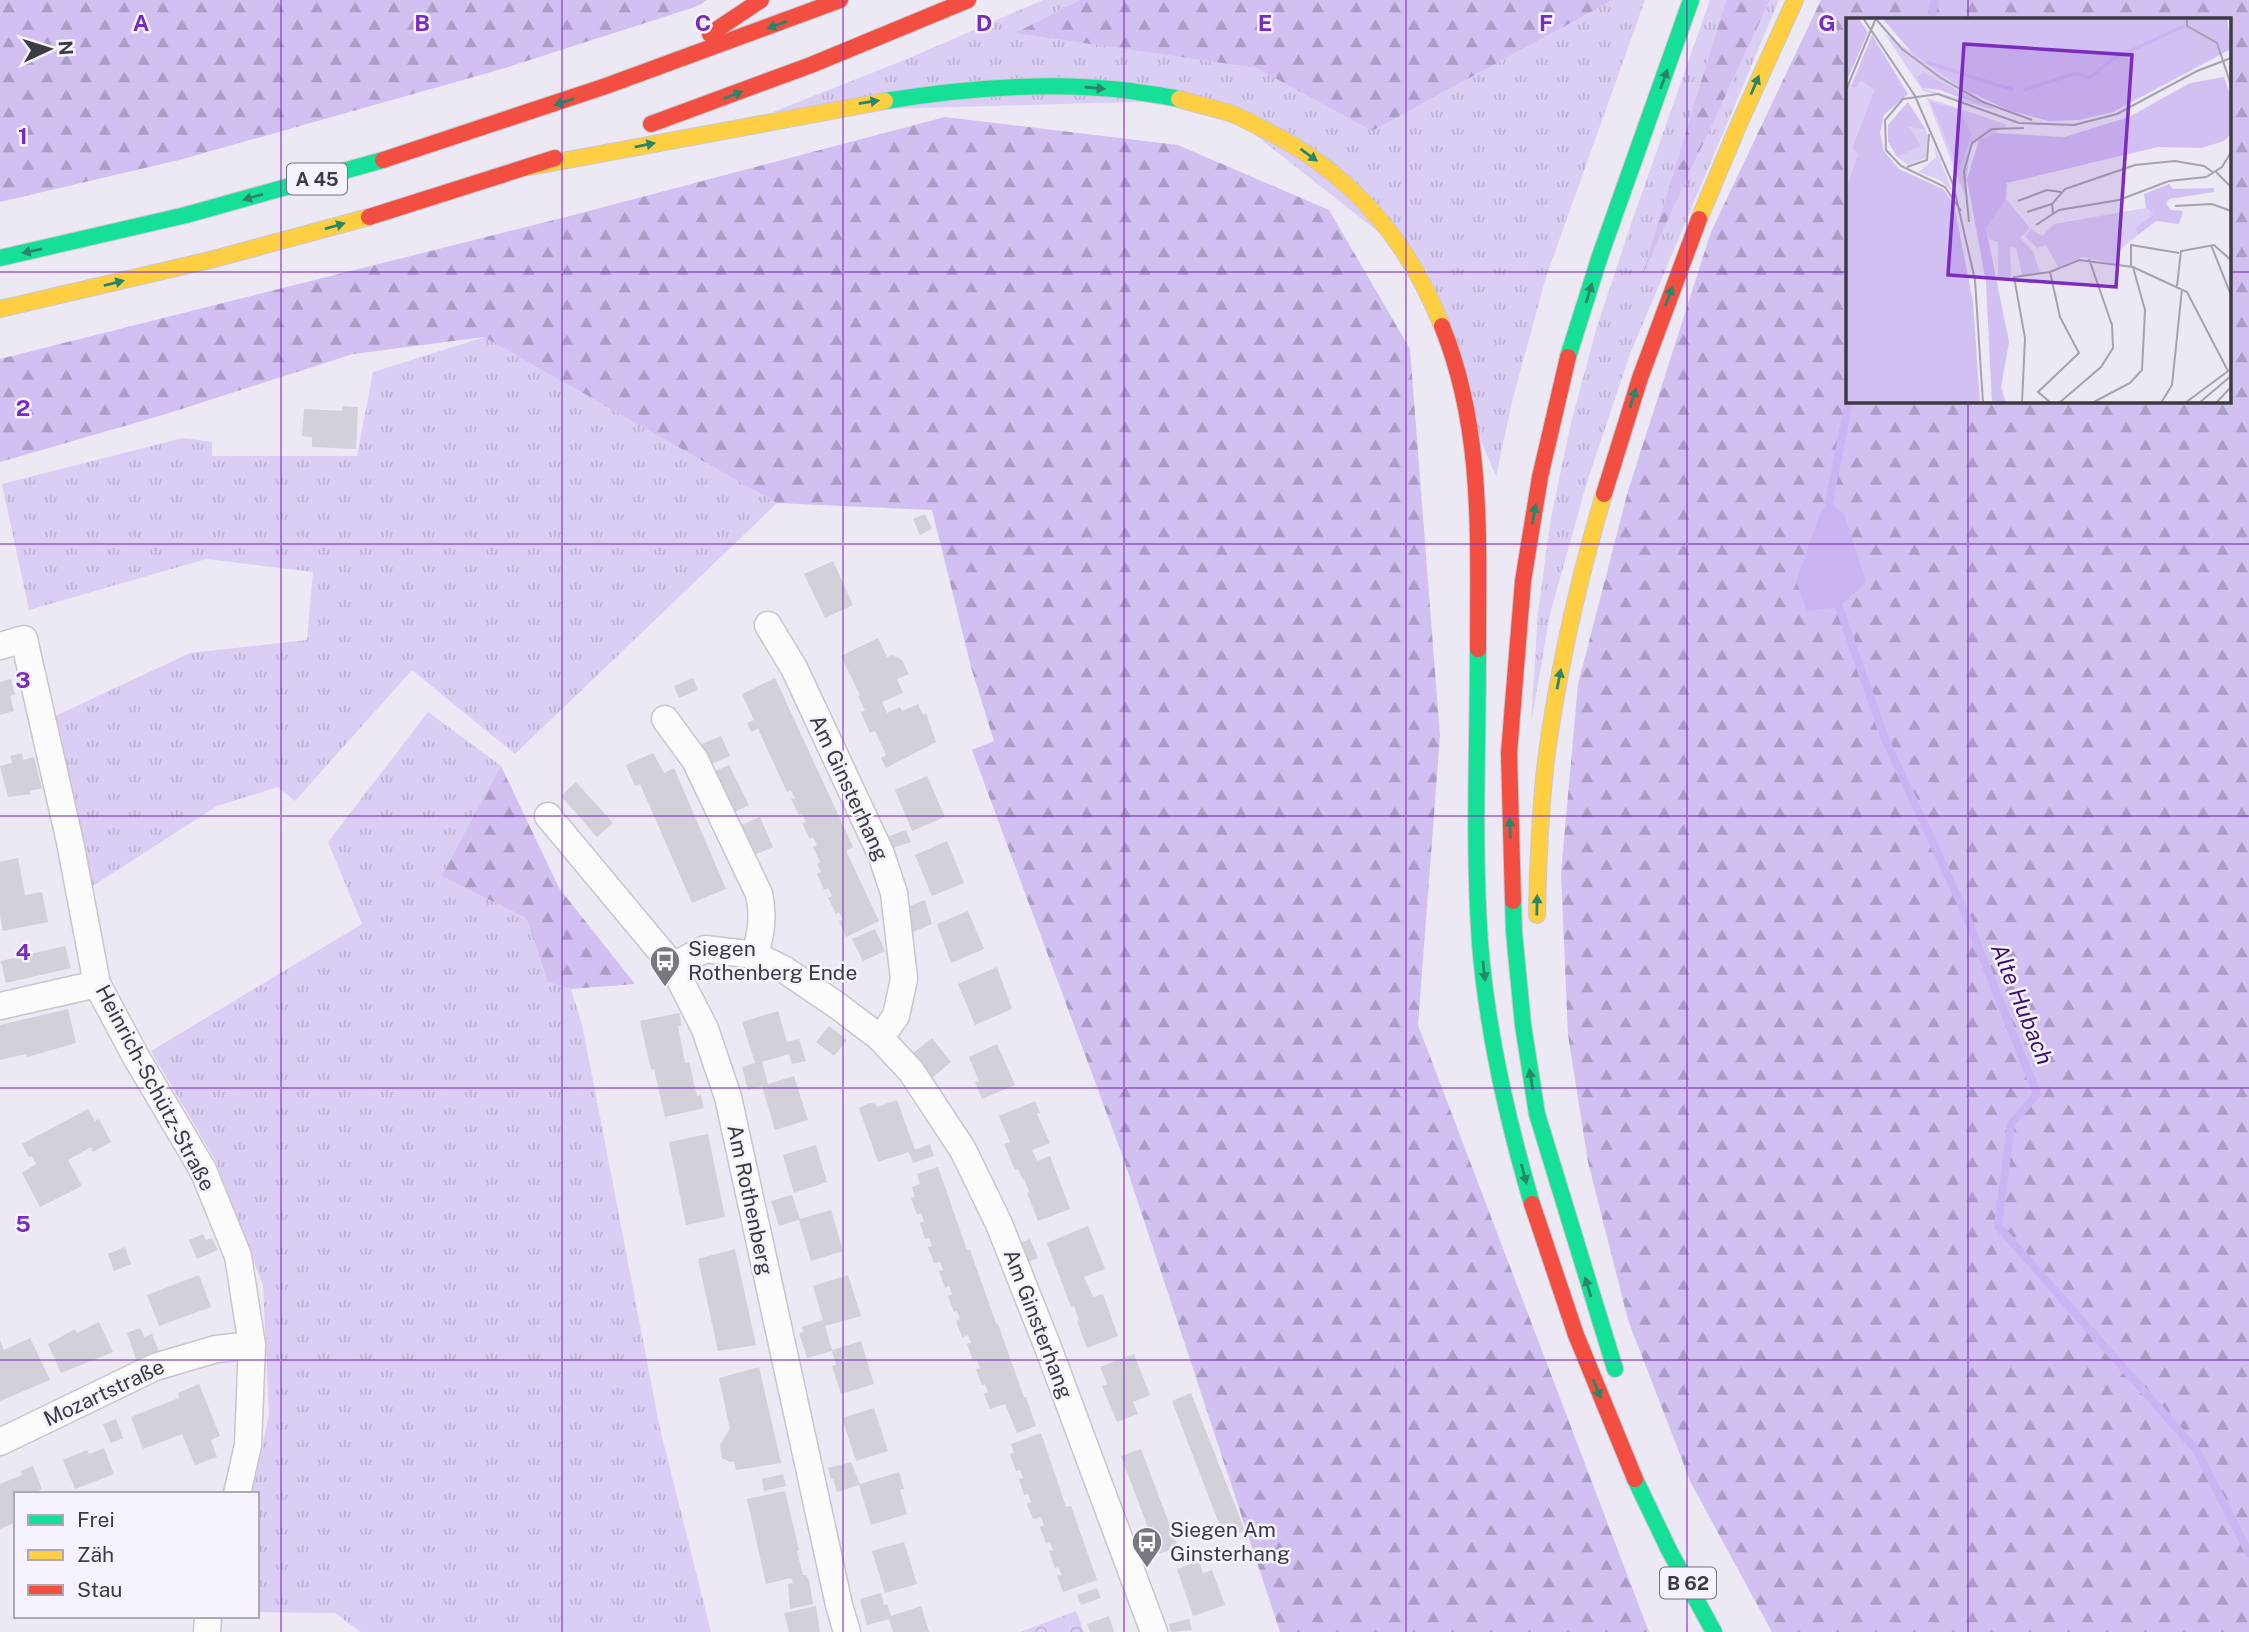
<svg xmlns="http://www.w3.org/2000/svg" width="2249" height="1632" font-family="'Public Sans',sans-serif">
  <style>
    .grass { fill: url(#grass-tufts) }
    .forest { fill: url(#forest-firs); fill-rule: evenodd }
    .park { fill: url(#park-crowns) }
    .water { fill: #cab5f2 }
    .lines { fill: none; stroke-linecap: round; stroke-linejoin: round }
    .stream { stroke: #cab5f2; stroke-width: 8 }
    .building { fill: #d2d0d9 }
    .street-casing { stroke: #c8c5ce; stroke-width: 29 }
    .fast-casing { stroke: #c9c8ce; stroke-width: 18 }
    .slow-casing { stroke: #c9c8ce; stroke-width: 18 }
    .jam-casing { stroke: #c9c8ce; stroke-width: 18 }
    .street { stroke: #fcfcfd; stroke-width: 26 }
    .fast { stroke: #16e098; stroke-width: 16 }
    .slow { stroke: #ffcf43; stroke-width: 16 }
    .jam { stroke: #f24e42; stroke-width: 16 }
    .oneway { fill: #2b8569 }
    .grid { fill: none; stroke: #7b2cbf; stroke-width: 2; stroke-opacity: 0.55 }
    .labels { text-anchor: middle; stroke-width: 5; stroke-linejoin: round; paint-order: stroke }
    .shield { fill: #f6f3ff; stroke: #74727b; stroke-width: 2 }
    .shield-label { font-size: 19px; font-weight: bold; fill: #3c3a42 }
    .street-label { font-size: 21px; fill: #3c3a42; stroke: #f6f3ff }
    .poi-label { font-size: 21px; fill: #3c3a42; stroke: #f6f3ff; text-anchor: start }
    .water-label { font-size: 23px; font-style: italic; fill: #3e0e6f; stroke: #f6f3ff }
    .inset-river { fill: none; stroke: #cab5f2; stroke-width: 3.5 }
    .inset-road { fill: none; stroke: #a6a2ad; stroke-width: 2 }
    .view { fill: #7b2cbf; fill-opacity: 0.15; stroke: #7b2cbf; stroke-width: 3.5 }
    .inset-edge { fill: none; stroke: #3c3a42; stroke-width: 3.5 }
    .grid-label { font-size: 23px; text-anchor: middle; font-weight: bold; fill: #7b2cbf; stroke: #f6f3ff; stroke-width: 5; stroke-linejoin: round; paint-order: stroke }
  </style>
  <defs>
    <pattern id="grass-tufts" width="24" height="20" patternUnits="userSpaceOnUse" patternTransform="scale(1.75)"><rect width="24" height="20" fill="#dacef4"/><path d="M3 7l-1-3M5 7V3M7 7l1-3M15 17l-1-3M17 17v-4M19 17l1-3" fill="none" stroke="#bcb2d2"/></pattern>
    <pattern id="forest-firs" width="22" height="20" patternUnits="userSpaceOnUse" patternTransform="scale(1.75)"><rect width="22" height="20" fill="#d2c0f3"/><path d="M5 1l3.5 6h-7zM16 11l3.5 6h-7z" fill="#ac9dc6"/></pattern>
    <pattern id="park-crowns" width="20" height="18" patternUnits="userSpaceOnUse" patternTransform="scale(1.75)"><rect width="20" height="18" fill="#dacef4"/><path d="M2 6a3 3 0 1 1 6 0M12 15a3 3 0 1 1 6 0" fill="none" stroke="#bcb2d2"/></pattern>
  </defs>
  <rect width="100%" height="100%" fill="#ece8f4"/>
  <path class="grass" d="M1043 0H1080L1016 33 1256 68 1372 131 1613 0H1645L1546 277 1513 398 1496 476 1483 446 1427 270 1211 100 773 112 907 59Z
    M1710 0H1726L1646 266 1770 0H1779L1630 354 1587 482 1550 614 1531 723 1538 613 1551 518 1570 427 1596 330 1631 224Z
    M485 337 777 503 515 754 412 670 295 801 278 787 217 806 88 889 53 717 190 653 307 640 313 572 206 559 29 610 2 484 183 438 212 442V456H357L373 372Z
    M428 712 501 766 441 876 526 918 548 982 571 989 582 1025 601 1122 660 1429 711 1632H361L335 1613 257 1612V1494H252L269 1414 263 1285 215 1160 151 1051 362 924 328 842Z"/>
  <path class="forest" d="M0 0H707L695 7 505 68 183 159 0 202Z
    M1080 0H1613L1372 131 1256 68 1015 33Z
    M1726 0H1770L1643 273Z
    M1821 0H2249V1632H1772L1691 1483 1628 1320 1588 1162 1568 1035 1561 873 1578 684 1628 491 1711 232ZM1848 19H2230V401H1848Z
    M945 117 1178 145 1329 210 1410 349 1440 736 1418 1025 1649 1632H1280L1124 1160 972 750 994 741 971 667 932 510 777 503 484 337 353 354 166 414 0 462V359L566 217Z
    M501 766 559 888 635 984 571 989 548 982 526 918 441 876Z"/>
  <path class="park" d="M1076 1611 1084 1632H1020Z"/>
  <path class="water" d="M1829 502 1844 514 1866 582 1839 607 1807 611 1796 581 1820 514Z"/>
  <g class="lines">
    <path class="stream" d="M1931 19 1935 0
      M1829 502 1849 401
      M1839 607 1885 739 1963 908 2037 1094 2011 1124 1998 1226 2197 1451 2249 1553"/>
  </g>
  <path class="building" d="M343 406 358 407 356 449 312 447V437L302 436 304 409 342 411Z
    M925 514 932 529 920 535 913 519Z
    M833 561 853 605 825 618 804 574Z
    M878 638 887 657 892 655 902 660 909 674 897 679 903 693 882 702 887 713 900 707 902 711 918 704 923 715 926 713 936 742 886 768 881 758 886 755 875 731 870 733 861 712 865 710 858 696 860 695 841 656Z
    M693 678 698 690 679 698 674 686Z
    M775 678 853 847 846 851 879 921 846 937 839 921 843 920 839 912 836 914 828 898 832 896 828 888 824 890 817 874 821 872 817 864 820 862 813 847 817 845 813 837 810 839 802 823 806 822 802 814 799 815 791 799 795 798 791 790 787 792 758 729 751 732 747 723 754 720 742 694Z
    M11 679 15 695 10 696 14 711 0 715V682Z
    M721 736 730 756 709 765 700 745Z
    M22 753 23 760 34 757 42 788 30 791 31 794 8 797 0 766 12 763 10 756Z
    M653 753 664 773 674 768 726 889 692 903 640 784 635 786 626 765Z
    M729 765 749 805 732 813 713 772Z
    M927 776 945 817 912 831 895 790Z
    M576 782 613 823 597 837 561 796Z
    M760 817 773 847 752 856 739 826Z
    M906 830 911 842 890 849 884 838Z
    M947 841 964 883 932 896 915 855Z
    M18 858 25 895 42 892 48 922 3 931 0 916V862Z
    M925 900 932 924 913 932 904 908Z
    M968 911 984 949 951 963 937 924Z
    M875 929 885 951 863 961 852 939Z
    M65 946 71 968 6 983 1 961Z
    M997 967 1012 1009 975 1025 958 984Z
    M68 1009 76 1043 27 1057 26 1054 0 1060V1025Z
    M778 1011 787 1042 799 1039 806 1061 792 1064 789 1054 762 1062 768 1084 794 1076 808 1120 775 1130 762 1086 748 1090 742 1067 755 1063 742 1022Z
    M679 1013 682 1026H678L685 1063 689 1062 697 1096 701 1095 704 1108 665 1117 654 1069 651 1070 640 1021Z
    M829 1026 847 1040 834 1056 816 1042Z
    M932 1038 951 1062 932 1078 912 1054Z
    M997 1044 1015 1085 982 1099 975 1082 979 1081 969 1057Z
    M897 1100 915 1150 930 1144 934 1156 913 1163 909 1152 878 1162 859 1108 870 1103 876 1104 877 1107Z
    M1035 1101 1040 1113 1037 1114 1050 1143 1032 1150 1037 1161 1050 1156 1070 1209 1038 1221 1027 1193 1029 1192 1024 1179 1023 1180 1018 1169 1015 1170 1004 1144 1010 1142 999 1116Z
    M88 1109 95 1121 99 1119 111 1142 93 1152 91 1147 68 1160 82 1186 40 1207 22 1173 36 1164 32 1156 29 1157 22 1144Z
    M708 1134 725 1217 686 1225 669 1142Z
    M816 1145 827 1182 794 1193 783 1155Z
    M938 1167 967 1250H970L996 1323 998 1324 1024 1397H1026L1036 1426 1017 1433 1005 1404 990 1409 984 1394 988 1392 985 1384 982 1385 976 1369 980 1368 977 1360 973 1361 967 1344 971 1343 968 1335 962 1337 956 1321 960 1319 957 1311 954 1312 948 1296 952 1294 949 1286 945 1288 939 1271 943 1270 940 1262 934 1263 928 1247 932 1246 929 1238 925 1239 920 1223 924 1221 921 1213 917 1215 911 1198 915 1197 912 1187 920 1184 917 1174Z
    M792 1195 800 1219 831 1210 843 1251 811 1261 799 1220 779 1226 771 1201Z
    M1088 1226 1105 1269 1084 1277 1093 1297 1103 1294 1118 1336 1087 1348 1077 1321 1079 1320 1074 1306 1071 1307 1047 1243Z
    M203 1234 206 1240 212 1238 218 1250 197 1259 189 1240Z
    M1030 1239 1038 1258 1028 1262 1020 1243Z
    M125 1247 131 1264 114 1271 108 1254Z
    M735 1249 756 1345 718 1351 698 1259Z
    M199 1275 211 1307 159 1326 147 1295Z
    M848 1275 861 1316 825 1326 832 1350 861 1341 874 1384 841 1394 832 1366 836 1365 832 1351 807 1358 799 1333 803 1332 802 1327 823 1320 813 1286Z
    M99 1322 113 1352 61 1373 48 1344 75 1329 77 1333Z
    M140 1328 144 1337 152 1334 161 1357 138 1365 127 1333Z
    M30 1338 50 1380 0 1401V1340L4 1350Z
    M1134 1354 1150 1395 1133 1402 1138 1414 1117 1422 1102 1386 1107 1384 1100 1367Z
    M759 1367 781 1463 736 1470 734 1461 730 1462 722 1458 720 1445 730 1429 719 1378Z
    M199 1384 220 1436 211 1440 217 1457 195 1465 182 1434 143 1449 131 1417 179 1398 178 1393Z
    M1191 1393 1245 1531 1225 1539 1172 1401Z
    M874 1408 888 1451 856 1461 842 1418Z
    M116 1419 123 1438 111 1443 103 1424Z
    M1041 1433 1066 1507 1071 1506 1097 1580 1063 1592 1057 1576 1062 1575 1058 1567 1055 1568 1049 1551 1053 1550 1050 1542 1046 1543 1040 1527 1044 1525 1041 1517 1033 1519 1027 1504 1031 1502 1028 1494 1024 1495 1019 1479 1023 1478 1020 1470 1016 1471 1010 1454 1014 1453 1011 1444Z
    M104 1448 114 1474 75 1489 63 1460 87 1450 89 1454Z
    M1141 1449 1178 1547 1158 1554 1121 1456Z
    M851 1462 860 1484 899 1472 904 1489 900 1490 907 1514 871 1525 859 1485 837 1492 833 1479H831L828 1468Z
    M33 1466 42 1489 30 1494H16V1522L0 1529V1484L22 1475 21 1471Z
    M783 1474 786 1486 764 1491 762 1479Z
    M785 1491 799 1550 797 1551 803 1575H806L809 1580 813 1604 790 1609 788 1584 793 1583 791 1578 766 1584 747 1499Z
    M904 1542 917 1584 885 1593 872 1551Z
    M1199 1561 1203 1573 1212 1570 1225 1605 1193 1616 1177 1569Z
    M1097 1588 1101 1598 1081 1605 1077 1595Z
    M881 1593 884 1605 887 1604 891 1616 921 1606 929 1632H893L889 1619 867 1625 860 1599Z
    M816 1606 820 1632H789L784 1613Z
    M1109 1616 1114 1632H1090L1087 1624Z
    M1189 1619 1192 1630 1171 1632 1169 1624Z"/>
  <g class="lines">
    <g class="street-casing">
      <path id="street" d="M768 625 794 668 881 854 894 893 904 979 896 1016 880 1038
        M0 646 24 639 70 842 97 984 136 1057 203 1170 238 1256 252 1345 248 1445 237 1494
        M665 719 695 760 759 894C764 915 761 934 755 955
        M548 816 673 966 705 1029 728 1097 839 1605 847 1632
        M673 966 705 949 755 955 785 970 838 1006 880 1038 911 1071 963 1150 999 1224 1049 1350 1154 1632
        M0 1006 97 984
        M0 1442 155 1367 216 1349 252 1345
        M207 1632 208 1616"/>
    </g>
    <g class="fast-casing">
      <path id="fast" d="M885 101C965 88 1050 81 1131 91 1147 94 1163 95 1179 99
        M0 258 186 215 383 160
        M1568 357 1600 256 1691 0
        M1478 649C1478 747 1473 845 1480 943 1487 1031 1507 1119 1532 1204
        M1513 901 1514 932 1523 1025 1537 1114 1615 1369
        M1635 1479 1669 1550 1714 1632"/>
    </g>
    <g class="slow-casing">
      <path id="slow" d="M1179 99C1196 104 1213 108 1230 113 1240 117 1250 122 1259 127 1346 168 1407 237 1442 326
        M530 167 885 101
        M1699 219 1739 124 1795 0
        M0 309 210 260 369 217
        M1537 915C1538 863 1540 812 1546 760 1558 670 1578 581 1604 494"/>
    </g>
    <g class="jam-casing">
      <path id="jam" d="M710 34 761 0
        M651 124 811 65 968 0
        M383 160 606 86 840 0
        M369 217 555 158
        M1442 326C1484 430 1478 539 1478 649
        M1604 494 1640 378 1699 219
        M1513 901 1509 753 1523 581 1540 477 1568 357
        M1532 1204 1576 1335 1635 1479"/>
    </g>
    <use href="#street" class="street"/>
    <use href="#fast" class="fast"/>
    <use href="#slow" class="slow"/>
    <use href="#jam" class="jam"/>
  </g>
  <defs><path id="oneway-solid" d="M-6-.8H1V-3.2L6.5 0L1 3.2V.8H-6Z" transform="scale(1.75)"/></defs>
  <g class="oneway">
    <use href="#oneway-solid" transform="translate(777 25) rotate(159)"/>
    <use href="#oneway-solid" transform="translate(1664 79) rotate(-70)"/>
    <use href="#oneway-solid" transform="translate(1755 85) rotate(-67)"/>
    <use href="#oneway-solid" transform="translate(1095 88) rotate(5)"/>
    <use href="#oneway-solid" transform="translate(733 95) rotate(-21)"/>
    <use href="#oneway-solid" transform="translate(564 102) rotate(161)"/>
    <use href="#oneway-solid" transform="translate(869 102) rotate(-9)"/>
    <use href="#oneway-solid" transform="translate(645 145) rotate(-11)"/>
    <use href="#oneway-solid" transform="translate(1309 155) rotate(36)"/>
    <use href="#oneway-solid" transform="translate(253 197) rotate(164)"/>
    <use href="#oneway-solid" transform="translate(335 226) rotate(-16)"/>
    <use href="#oneway-solid" transform="translate(32 251) rotate(168)"/>
    <use href="#oneway-solid" transform="translate(114 283) rotate(-14)"/>
    <use href="#oneway-solid" transform="translate(1589 293) rotate(-73)"/>
    <use href="#oneway-solid" transform="translate(1669 296) rotate(-69)"/>
    <use href="#oneway-solid" transform="translate(1633 398) rotate(-72)"/>
    <use href="#oneway-solid" transform="translate(1534 514) rotate(-81)"/>
    <use href="#oneway-solid" transform="translate(1559 679) rotate(-79)"/>
    <use href="#oneway-solid" transform="translate(1510 828) rotate(-92)"/>
    <use href="#oneway-solid" transform="translate(1537 905) rotate(-89)"/>
    <use href="#oneway-solid" transform="translate(1484 971) rotate(83)"/>
    <use href="#oneway-solid" transform="translate(1531 1079) rotate(-99)"/>
    <use href="#oneway-solid" transform="translate(1524 1174) rotate(75)"/>
    <use href="#oneway-solid" transform="translate(1588 1287) rotate(-107)"/>
    <use href="#oneway-solid" transform="translate(1597 1389) rotate(68)"/>
  </g>
  <path class="grid" d="M281 0V1632M562 0V1632M843 0V1632M1124 0V1632M1406 0V1632M1687 0V1632M1968 0V19M0 272H1848M2230 272H2249M1968 401V1632M0 544H2249M0 816H2249M0 1088H2249M0 1360H2249"/>
  <defs>
    <g id="bus-pin" transform="scale(1.575)"><path d="M0 17L-7.5 6A9.5 9.5 0 1 1 7.5 6Z" fill="#7a7780" stroke="#f6f3ff"/><path d="M-5-6H5V4H4V6H2V4H-2V6H-4V4H-5ZM-3.5-4V0h7V-4ZM-3.5 1.2v1.5H-2V1.2ZM2 1.2v1.5H3.5V1.2Z" fill="#fff"/></g>
  </defs>
  <g fill-rule="evenodd">
    <use href="#bus-pin" x="665" y="961"/>
    <use href="#bus-pin" x="1147" y="1542"/>
  </g>
  <g class="labels">
    <g class="shield">
      <rect x="287" y="163.5" width="60" height="31" rx="5"/>
      <rect x="1660" y="1567.5" width="56" height="31" rx="5"/>
    </g>
    <g class="shield-label">
      <text x="317" y="186">A 45</text>
      <text x="1688" y="1590">B 62</text>
    </g>
    <g class="street-label">
      <text transform="translate(849 788) rotate(65)" y="7">Am Ginsterhang</text>
      <text transform="translate(155 1088) rotate(62)" y="7">Heinrich-Schütz-Straße</text>
      <text transform="translate(750 1200) rotate(78)" y="7">Am Rothenberg</text>
      <text transform="translate(1038 1324) rotate(69)" y="7">Am Ginsterhang</text>
      <text transform="translate(104 1393) rotate(-25)" y="7">Mozartstraße</text>
    </g>
    <g class="poi-label">
      <text x="688" y="956">Siegen<tspan x="688" dy="24">Rothenberg Ende</tspan></text>
      <text x="1170" y="1537">Siegen Am<tspan x="1170" dy="24">Ginsterhang</tspan></text>
    </g>
    <g class="water-label">
      <text transform="translate(2022 1004) rotate(68)" y="8">Alte Hubach</text>
    </g>
  </g>
  <g transform="translate(1846 18)">
    <rect width="385" height="385" fill="#ece8f4"/>
    <path d="M39 16 150 92 77 73ZM78 54 135 87 76 70ZM15 63 28 72 6 129 12 136 0 170V65L10 70ZM81 80 162 107 124 128 119 178ZM84 84 126 117 113 152 84 85ZM63 109 80 112 82 120 80 140 62 147 51 139 74 128 61 113ZM88 126 106 173 94 162 73 154 90 139ZM160 181 184 210 174 220 187 233 194 255 176 257 170 230 164 229 165 259 152 260V224L143 221 140 210ZM300 190 307 196 289 210 292 217 271 234 270 246 236 239 212 249 200 227 191 230 179 218 185 211 196 218 208 206Z" fill="#dacef4" fill-rule="evenodd"/>
    <path d="M0 0H12L22 14 0 65ZM36 0H381L385 31 267 94 233 102 203 103 165 93 117 71 68 37ZM26 17 62 76 38 97 34 115 38 133 53 151 97 171 108 186 127 284 134 385H0V170L12 136 6 130 28 72 15 63 10 70 5 68ZM78 54 142 90 94 72 76 70 71 59ZM378 59 385 79V116L378 123 355 130 312 129 161 165 160 181 140 210 163 324 155 369 160 385H146L140 265 121 161 133 122 148 115 218 119 283 99 344 65ZM62 84 80 112 63 109 75 128 51 139 42 124V107ZM84 84 114 91 126 117 113 153ZM323 166 327 171 368 170V174L323 181 320 186 325 192 337 193 333 206 310 203 292 217 289 210 307 196 300 190 298 176Z" fill="#d2c0f3"/>
    <path class="inset-river" d="M80 44 167 72M178 72 230 55 243 60 267 41 338 8"/>
    <path class="inset-road" d="M17 0 69 78 107 166 129 262 137 385M29 0 56 31 95 60 137 84 186 102M341 0V8L371 25 385 67M0 72 30 0M61 149 81 142 83 116M370 154 385 169M172 183 201 172 215 174M329 188 366 186 385 193M115 193 99 169 55 148 40 132 39 102 57 81 92 76 173 105 228 107 271 96 351 53 385 40M181 194 206 186M207 195 206 186 219 171 289 147 329 143 358 148 368 155M123 204 118 153 126 125 146 111 178 110M190 207 213 192 273 182 323 163 360 159 376 149 385 134M365 227 385 277M285 249V227L333 235M204 254 214 299 233 335 192 374 205 385M331 268 335 233 368 227 385 242M176 385 179 320 168 259 204 254 233 242 287 249 341 274 382 353M213 385 255 349 267 330 266 307 243 241M246 385 284 365 296 352 299 292 287 249M315 385 326 367 336 271M339 385 385 351M353 385 385 358M370 385 385 369"/>
    <path class="view" d="M118 26 286 37 270 269 102 257Z"/>
    <rect width="385" height="385" class="inset-edge"/>
  </g>
  <g class="grid-label">
    <text x="141" y="31">A</text>
    <text x="422" y="31">B</text>
    <text x="703" y="31">C</text>
    <text x="984" y="31">D</text>
    <text x="1265" y="31">E</text>
    <text x="1546" y="31">F</text>
    <text x="1827" y="31">G</text>
    <text x="23" y="144">1</text>
    <text x="23" y="416">2</text>
    <text x="23" y="688">3</text>
    <text x="23" y="960">4</text>
    <text x="23" y="1232">5</text>
  </g>
  <rect x="14" y="1492" width="245" height="126" fill="#f6f3ff" stroke="#aca9b3" stroke-width="2"/>
  <rect x="28" y="1515" width="35" height="10" fill="#16e098" stroke="#aca9b3" stroke-width="2"/>
  <text x="77" y="1527" font-size="21" fill="#3c3a42">Frei</text>
  <rect x="28" y="1550" width="35" height="10" fill="#ffcf43" stroke="#aca9b3" stroke-width="2"/>
  <text x="77" y="1562" font-size="21" fill="#3c3a42">Zäh</text>
  <rect x="28" y="1585" width="35" height="10" fill="#f24e42" stroke="#aca9b3" stroke-width="2"/>
  <text x="77" y="1597" font-size="21" fill="#3c3a42">Stau</text>
  <g transform="translate(49 49) rotate(86)" stroke="#f6f3ff" stroke-width="5" paint-order="stroke">
  <path d="M0-5L12 26L0 18L-12 26Z" fill="#3c3a42"/>
  <text y="-10" font-size="19" font-weight="bold" text-anchor="middle" fill="#3c3a42">N</text>
  </g>
</svg>
